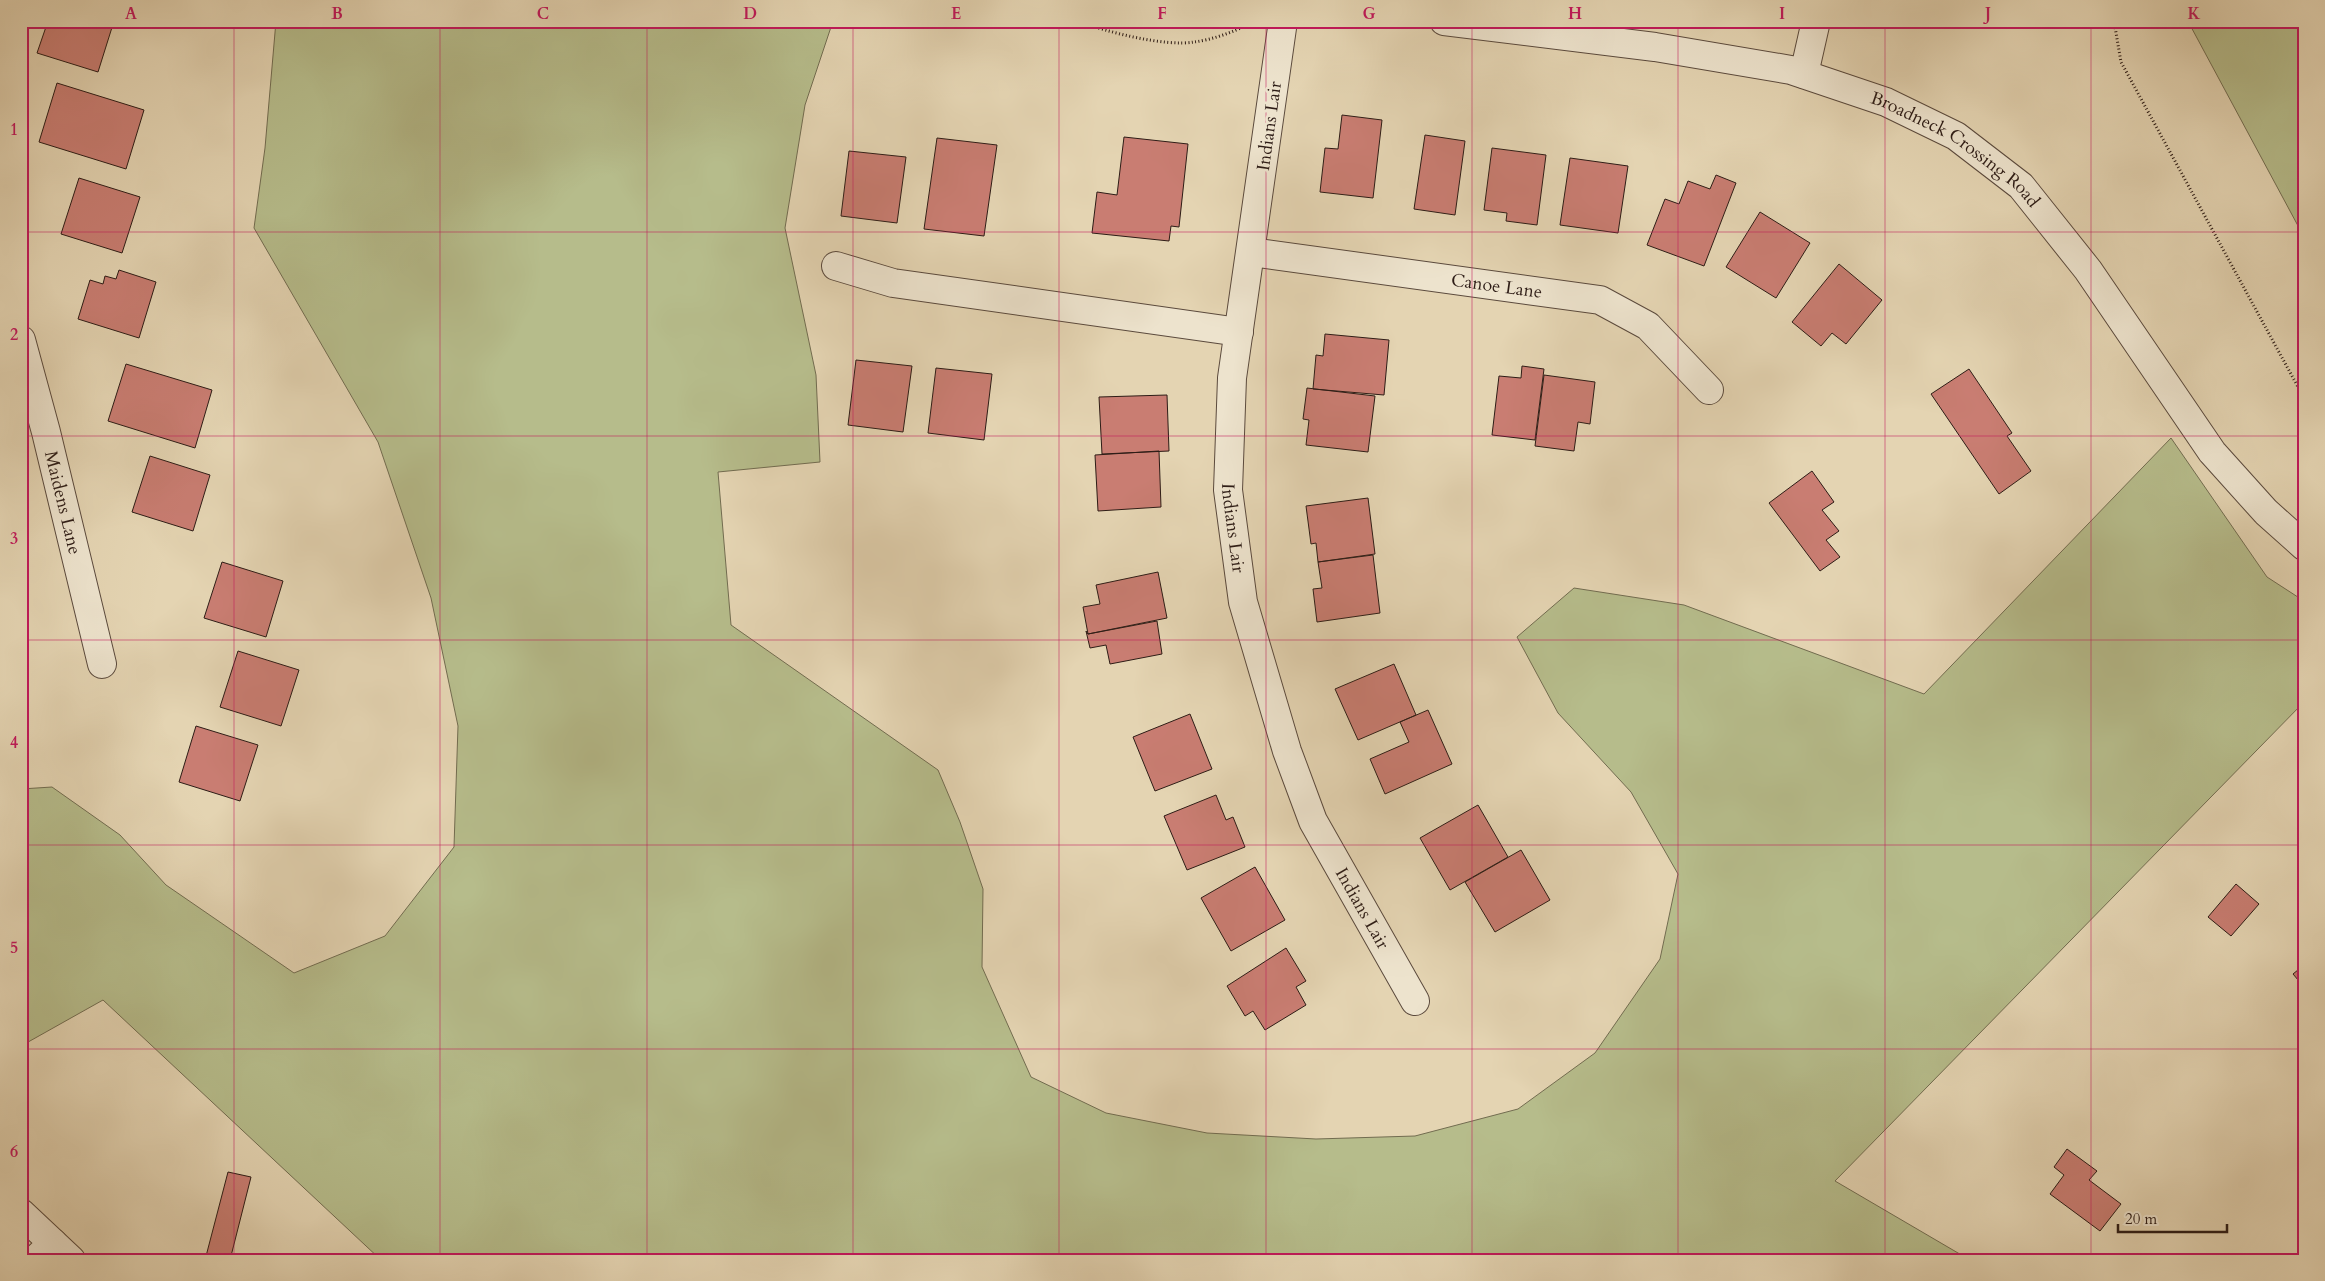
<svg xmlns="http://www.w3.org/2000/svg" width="2325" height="1281" font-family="Cardo,serif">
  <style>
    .green { fill: #b6bc8b; stroke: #726c50 }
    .building { fill: #c97d72; stroke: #2d1c16 }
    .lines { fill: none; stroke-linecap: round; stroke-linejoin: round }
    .minor-casing { stroke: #5b4a3d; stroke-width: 30 }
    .path { stroke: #2d1c16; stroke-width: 3; stroke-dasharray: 1 2.5; stroke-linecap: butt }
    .minor { stroke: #ede3cd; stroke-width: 28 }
    .grid { fill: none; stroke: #c2185b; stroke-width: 1; stroke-opacity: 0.55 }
    .labels { text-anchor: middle; stroke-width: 5; stroke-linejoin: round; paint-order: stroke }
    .street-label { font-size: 18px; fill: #2d1c16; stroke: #ede3cd }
    .neatline { fill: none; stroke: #c2185b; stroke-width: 2 }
    .grid-label { font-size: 16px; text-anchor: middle; font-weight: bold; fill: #c2185b }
  </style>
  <rect width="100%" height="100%" fill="#e4d4b2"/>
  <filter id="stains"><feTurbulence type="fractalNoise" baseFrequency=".004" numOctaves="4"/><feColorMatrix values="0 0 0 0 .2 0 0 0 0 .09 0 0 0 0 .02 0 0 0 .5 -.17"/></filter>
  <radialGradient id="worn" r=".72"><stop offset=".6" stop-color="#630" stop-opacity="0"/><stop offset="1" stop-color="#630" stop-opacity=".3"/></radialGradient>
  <path class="green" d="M276 21H833L805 105 785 228 816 375 820 462 718 472 731 625 938 770 960 822 983 889 982 967 1031 1077 1106 1113 1207 1133 1316 1139 1415 1136 1518 1109 1595 1053 1660 959 1678 874 1631 792 1558 713 1517 637 1574 588 1684 605 1924 694 2171 438 2267 577 2304 601V702L1835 1181 1970 1260H381L103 1000 21 1046V789L52 787 120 835 166 885 294 973 385 936 454 847 458 726 431 598 378 442 254 228 265 148Z
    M2197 21H2304V237L2190 25Z"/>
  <path class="building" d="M48 21H114L98 72 37 53Z
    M57 83 144 110 126 169 39 142Z
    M1342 115 1382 120 1373 198 1320 192 1325 148 1338 149Z
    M1425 135 1465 141 1455 215 1414 209Z
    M1124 137 1188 144 1179 227 1171 226 1169 241 1092 233 1097 192 1117 195Z
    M937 138 997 145 984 236 924 229Z
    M1492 148 1546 155 1537 225 1506 221 1507 213 1484 210Z
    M849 151 906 157 897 223 841 216Z
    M1570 158 1628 166 1618 233 1560 225Z
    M1716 175 1736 183 1704 266 1647 245 1665 199 1679 204 1688 181 1710 189Z
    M79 178 140 197 122 253 61 234Z
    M1760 212 1810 243 1776 298 1726 267Z
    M1839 264 1882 300 1846 344 1832 333 1821 346 1792 322Z
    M119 270 156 282 139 338 78 319 90 280 103 284 105 276 116 279Z
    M1325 334 1389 340 1384 395 1313 389 1316 355 1323 356Z
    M856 360 912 366 903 432 848 425Z
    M126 364 212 390 195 448 108 421Z
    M1522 366 1544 369 1535 440 1492 435 1499 376 1521 378Z
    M936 368 992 374 984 440 928 433Z
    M1969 369 2012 433 2007 436 2031 471 1999 494 1931 394Z
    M1544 375 1595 382 1590 424 1578 422 1574 451 1535 446Z
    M1307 388 1375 396 1368 452 1306 445 1309 420 1303 419Z
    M1167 395 1169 451 1102 454 1099 397Z
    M1159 451 1161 507 1098 511 1095 455Z
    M150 456 210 475 193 531 132 512Z
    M1812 471 1834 502 1822 510 1839 531 1826 540 1840 557 1820 571 1769 503Z
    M1368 498 1375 554 1318 562 1316 543 1311 544 1306 506Z
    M1373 555 1380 613 1317 622 1313 589 1322 588 1318 562Z
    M222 562 283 581 266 637 204 618Z
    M1158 572 1167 618 1088 634 1083 607 1100 604 1096 585Z
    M1157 621 1162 654 1110 664 1106 645 1090 648 1086 631 1088 634Z
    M238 651 299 670 281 726 220 707Z
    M1394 664 1416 715 1358 740 1335 689Z
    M1428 710 1452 764 1385 794 1370 759 1409 742 1400 722Z
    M1190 714 1212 769 1155 791 1133 737Z
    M196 726 258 745 240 801 179 782Z
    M1216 795 1226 820 1233 817 1245 847 1187 870 1164 816Z
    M1478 805 1508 857 1450 890 1420 838Z
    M1521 850 1550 900 1495 932 1465 882Z
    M1255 867 1285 920 1231 951 1201 898Z
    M2236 884 2259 904 2231 936 2208 917Z
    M1286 948 1306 981 1296 987 1306 1005 1265 1030 1253 1011 1245 1016 1227 986Z
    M2304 965V987L2293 974Z
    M2067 1149 2097 1171 2089 1180 2121 1204 2100 1231 2050 1194 2064 1175 2054 1167Z
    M228 1172 251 1177 230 1260H205Z"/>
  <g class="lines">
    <g class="minor-casing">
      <g id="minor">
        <path id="s1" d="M1283 21 1232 378 1228 490 1243 602 1287 751 1313 821 1415 1001"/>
        <path id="s2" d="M1444 21 1655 47 1791 70 1886 102 1956 136 2021 186 2088 270 2212 452 2266 512 2304 546"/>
        <path d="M1804 74 1816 21"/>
        <path id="s3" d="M1251 252 1600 300 1648 326 1709 390"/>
        <path d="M836 266 893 283 1239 332"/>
        <path id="s4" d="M21 340 46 432 102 664"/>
        <path d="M21 1213 71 1260"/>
        <path d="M35 1260 53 1243"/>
      </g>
    </g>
    <path class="path" d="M1079 21C1105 32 1166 47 1194 42 1211 40 1234 32 1249 24
      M2114 21 2121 62 2304 398"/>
    <use href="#minor" class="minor"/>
  </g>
  <path class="grid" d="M234 21V1260M440 21V1260M647 21V1260M853 21V1260M1059 21V1260M1266 21V1260M1472 21V1260M1678 21V1260M1885 21V1260M2091 21V1260M21 232H2304M21 436H2304M21 640H2304M21 845H2304M21 1049H2304"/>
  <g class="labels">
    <g class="street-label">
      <text transform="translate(1269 126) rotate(-82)" y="6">Indians Lair</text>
      <text dy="6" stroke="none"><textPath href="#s2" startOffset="535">Broadneck Crossing Road</textPath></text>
      <text dy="6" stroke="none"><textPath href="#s3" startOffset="248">Canoe Lane</textPath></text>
      <text dy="6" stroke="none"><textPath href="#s4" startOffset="168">Maidens Lane</textPath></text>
      <text dy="6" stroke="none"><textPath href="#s1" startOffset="511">Indians Lair</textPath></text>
      <text dy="6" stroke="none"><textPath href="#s1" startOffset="916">Indians Lair</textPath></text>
    </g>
  </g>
  <rect width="2325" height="1281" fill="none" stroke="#e4d4b2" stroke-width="55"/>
  <path d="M2118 1224v8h109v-8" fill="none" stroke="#2d1c16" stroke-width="2.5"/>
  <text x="2125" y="1224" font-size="15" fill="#2d1c16" stroke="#ede3cd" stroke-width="4" paint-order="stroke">20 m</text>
  <rect x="28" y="28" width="2270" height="1226" class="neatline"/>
  <g class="grid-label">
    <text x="131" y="19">A</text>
    <text x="337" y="19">B</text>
    <text x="543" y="19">C</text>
    <text x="750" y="19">D</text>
    <text x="956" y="19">E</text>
    <text x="1162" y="19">F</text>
    <text x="1369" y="19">G</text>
    <text x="1575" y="19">H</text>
    <text x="1782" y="19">I</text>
    <text x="1988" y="19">J</text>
    <text x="2194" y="19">K</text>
    <text x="14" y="135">1</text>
    <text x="14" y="340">2</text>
    <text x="14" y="544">3</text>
    <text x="14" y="748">4</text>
    <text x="14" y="953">5</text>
    <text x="14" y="1157">6</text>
  </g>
  <rect width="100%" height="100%" filter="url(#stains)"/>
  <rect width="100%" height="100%" fill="url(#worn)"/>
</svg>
